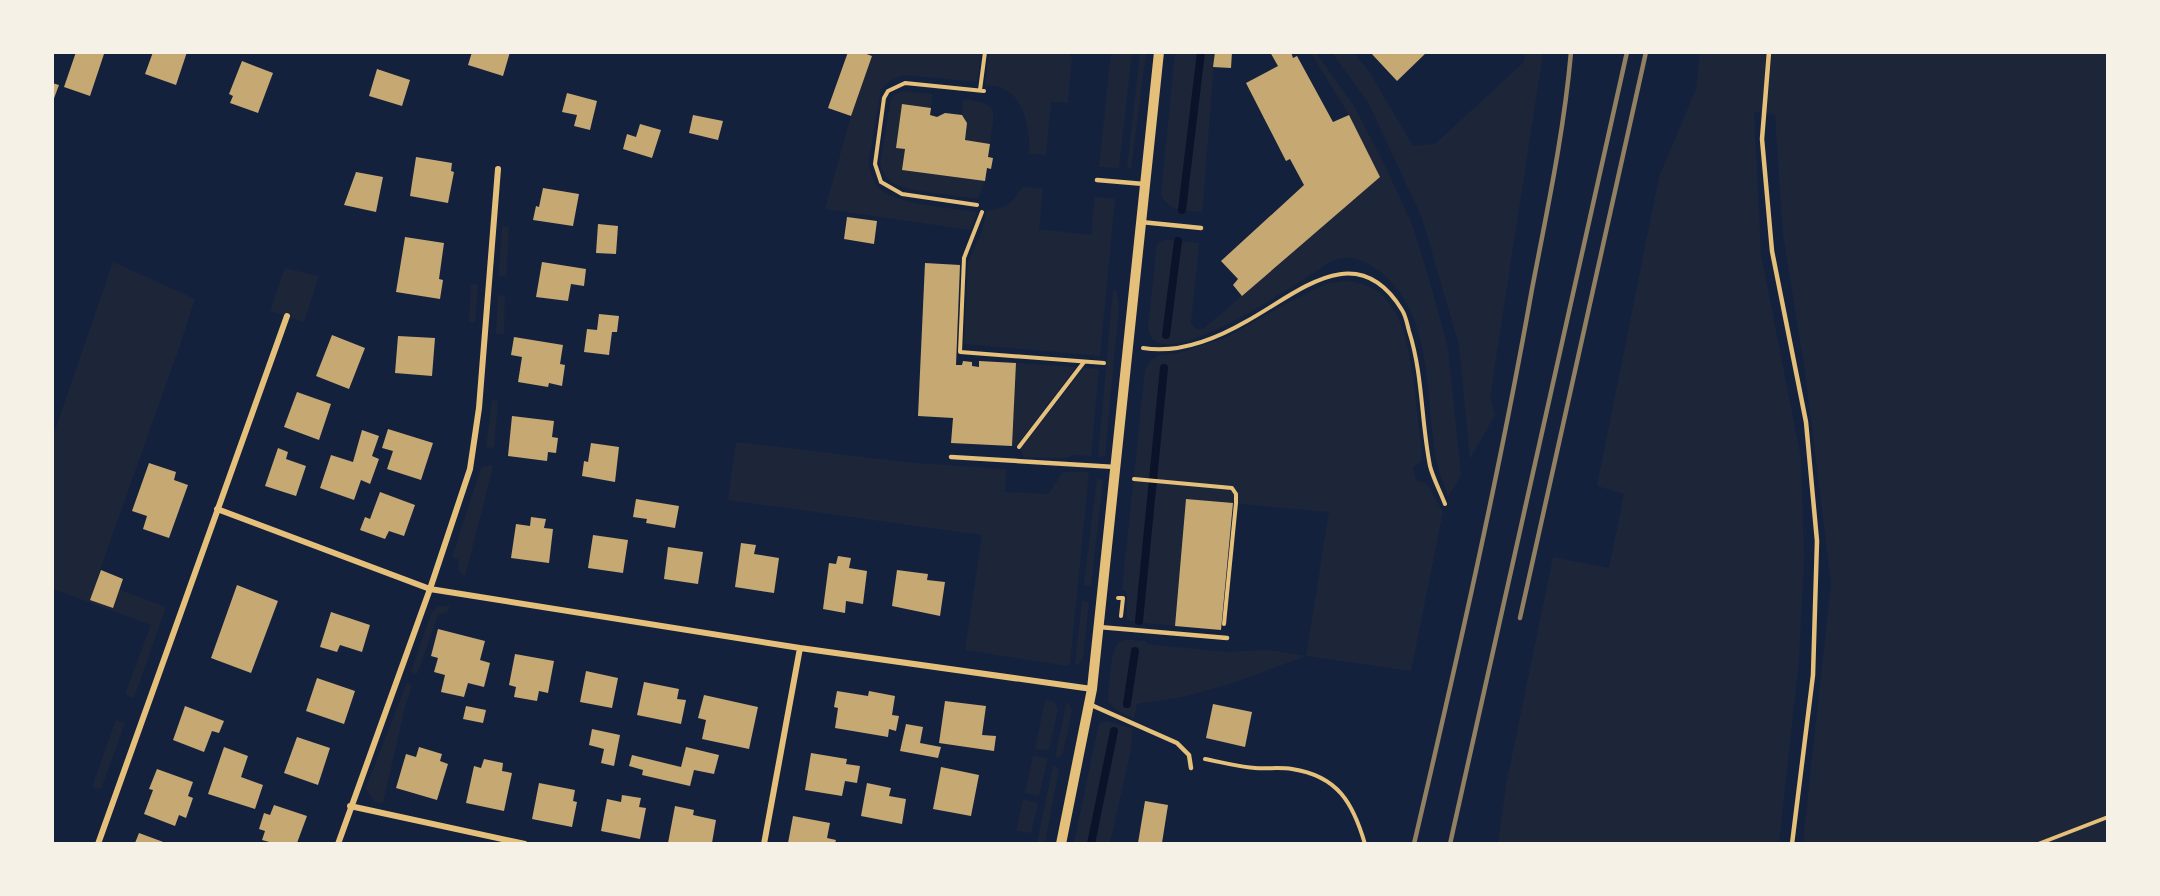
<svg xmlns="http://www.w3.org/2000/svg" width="2160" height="896" font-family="'Crimson Pro',serif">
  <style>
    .green { fill: #1d2539 }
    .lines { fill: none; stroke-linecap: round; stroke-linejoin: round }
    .stream { stroke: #0b132b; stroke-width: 8 }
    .building { fill: #c6a872 }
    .path { stroke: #e5c07b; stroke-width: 4 }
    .service { stroke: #e5c07b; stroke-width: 4.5 }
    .minor { stroke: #e5c07b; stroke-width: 6 }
    .tertiary { stroke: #e5c07b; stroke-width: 10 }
    .rail { stroke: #918062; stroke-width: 4.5 }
  </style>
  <rect width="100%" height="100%" fill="#14213d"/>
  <path class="green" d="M873 53H981L977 82 905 75C894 78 888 81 881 90L868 164C871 173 873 182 880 189 898 205 952 208 977 212L970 230 825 209 851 116Z
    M989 53H1069L1072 58 1068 103 1051 102 1046 155 1029 154C1030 132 1026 100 1004 89 999 86 990 86 985 85Z
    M1111 53H1132L1119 168 1099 167Z
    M1140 53H1146L1131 169 1127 168Z
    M1175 53H1215L1202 212C1185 210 1168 212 1161 194Z
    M1311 53H1316L1354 106 1386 168 1412 224 1430 282 1448 348 1461 475 1448 497C1445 486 1439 474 1437 462 1424 399 1436 314 1378 270 1362 259 1350 254 1332 261 1304 278 1182 364 1154 340 1151 338 1149 332 1148 328L1157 244 1163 240H1171L1199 243 1191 324 1196 329H1203L1380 177 1349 115Z
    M1332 53H1354L1370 73 1413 146 1435 144 1524 62 1525 53H1543L1490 397 1495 415 1470 459 1459 345 1422 218 1368 102Z
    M1700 53H2107V843H1803L1831 583 1805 372 1783 234 1775 115 1754 112 1761 254 1801 458 1804 557 1799 659 1779 843 1498 844 1506 785 1553 557 1609 568 1624 494 1597 486 1659 177 1696 89Z
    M903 91 933 94 931 108 902 104 897 148 905 149 902 169 985 181 978 199C956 195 911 193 893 183 886 178 882 171 880 163L891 99 893 95Z
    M963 99C1001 104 994 110 990 144L965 140 967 123 962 115Z
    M1022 187 1043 188 1039 229 1091 235 1095 197 1115 199 1100 356 964 344 968 262 982 232 986 211C1006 208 1012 204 1022 187Z
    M502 226 509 227 506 276H499Z
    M113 262 195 299 179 348 96 581 166 607 134 698 125 694 151 625 53 589V436Z
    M285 268 319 276 304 322 270 311Z
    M1343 281C1402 282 1409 346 1415 392 1417 414 1420 435 1422 456L1421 462 1413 467 1416 480 1427 484 1443 512 1411 671 1306 656 1230 684 1183 697 1137 704 1134 719 1115 709 1108 701C1109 688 1110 645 1121 641 1128 638 1139 641 1146 641V644L1226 652 1268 650 1306 656 1329 512 1186 499 1175 626 1130 621 1127 619V592L1122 590 1145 370 1151 360 1160 355 1179 353 1227 337 1289 302 1326 284Z
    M471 284 478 285 475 323 469 322Z
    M1113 290 1117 291 1119 306 1105 456 1098 457Z
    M498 295 505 296 504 334H496Z
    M1016 363 1076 367 1016 446H1012Z
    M1084 368 1099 369 1091 456 1072 455 1067 458 1024 457 1020 450Z
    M492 400 498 401 494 448 486 447Z
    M736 442 915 463 1006 469 1005 492 1048 494 1063 472H1089L1070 664 1067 666 965 650 982 535 728 500Z
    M492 465V471L465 576C457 572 458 567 459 560L452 557 481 468 485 466Z
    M1097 478 1103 480 1091 586 1084 585Z
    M1082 601 1089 602 1083 657 1079 664 1075 665Z
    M450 605 447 612 438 615 417 674 411 672 431 614 437 607Z
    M407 682 412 686 405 707 383 803 375 802 366 789 367 785Z
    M1045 700 1054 702 1058 709 1049 750 1035 749Z
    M1067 701 1072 710 1063 753 1060 757H1055Z
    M116 720 125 723 101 789 92 787Z
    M1107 721 1133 729 1130 754 1110 843H1074L1098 727 1101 722Z
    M1033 756 1048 758 1039 796 1025 793Z
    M1053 765 1059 769 1045 843H1037Z
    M1023 799 1038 803 1031 833 1016 831Z"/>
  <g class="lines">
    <path class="stream" d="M1182 210 1201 52
      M1166 335 1178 241
      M1139 621 1164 368
      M1127 704 1135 651
      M1091 844 1114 731"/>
  </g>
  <path class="building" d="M76 52 104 54 90 96 64 87Z
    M153 52H187L176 85 145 74Z
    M472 52H510L503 76 468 65Z
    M848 52H861L872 56 851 116 828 108Z
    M1215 52H1232L1231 68 1213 67Z
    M1270 52H1291L1293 58 1297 56 1333 122 1349 115 1380 177 1242 296 1233 285 1238 279 1221 261 1304 185 1290 159 1286 161 1246 83 1278 66Z
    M1370 52H1427L1397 81Z
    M242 61 273 73 258 113 230 103 233 96 229 94Z
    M377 69 410 80 402 106 369 96Z
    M52 83 59 85 53 101H52Z
    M567 93 597 101 590 130 574 126 577 115 562 112Z
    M902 104 931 108 930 115 937 117 945 113 962 115 967 123 965 140 990 144 988 157 993 158 991 169 987 168 985 181 902 170 905 149 896 148Z
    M693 115 723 121 718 140 689 133Z
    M640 124 661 130 652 158 623 149 627 134 636 137Z
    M416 157 452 163 451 171 454 172 448 203 410 196Z
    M356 172 383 177 376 212 344 205Z
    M543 188 579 194 573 226 533 220 536 206 539 207Z
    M847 217 877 221 874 244 844 239Z
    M598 224 618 226 616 254 596 253Z
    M405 237 444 243 439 279 443 280 440 299 396 292Z
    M542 262 586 269 584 286 571 284 568 301 536 297Z
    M925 263 960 265 956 365H962L963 361 972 362V366L979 367V361L1016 363 1012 446 951 443 953 418 918 416Z
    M599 314 619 316 617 332H612L609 355 584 352 587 329 597 330Z
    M332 335 365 348 349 389 316 376Z
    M398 336 435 338 432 376 395 373Z
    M514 337 563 345 560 364 565 365 562 386 549 383 548 387 518 382 522 357 511 355Z
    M297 392 331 404 319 440 284 427Z
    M512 416 554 421 552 437 558 438 556 453 548 452 547 461 508 456Z
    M388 429 433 443 421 480 387 469 393 451 382 448Z
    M362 430 379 436 372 456 379 459 370 484 361 480 354 500 320 488 331 455 353 462Z
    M591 443 619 447 615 482 582 476 584 461 588 462Z
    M278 448 288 452 286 459 306 466 296 496 265 486Z
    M149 463 176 472 174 480 188 485 169 538 143 529 147 516 132 511Z
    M380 492 415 505 404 536 389 531 385 539 360 530 365 517 370 519Z
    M636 499 679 506 675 528 646 523 647 519 633 517Z
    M1186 499 1233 503 1221 630 1175 626Z
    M531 517 546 519 544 528 553 529 549 563 511 558 516 524 530 526Z
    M593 535 628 540 623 573 588 568Z
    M741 543 756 545 754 554 779 558 774 593 735 587Z
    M668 547 703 552 698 584 664 579Z
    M838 556 851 558 849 568 867 571 863 604 846 601 845 613 823 609 829 563 836 564Z
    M101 570 123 579 113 608 90 600Z
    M897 570 928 574 927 580 945 582 940 616 892 606Z
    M237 585 278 601 251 673 211 658Z
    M331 612 370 625 362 652 340 645 337 652 320 647Z
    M438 629 485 641 480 660 490 663 484 687 468 683 464 697 441 692 445 675 434 672 438 658 431 656Z
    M515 654 554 661 548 693 539 691 537 701 514 697 516 687 509 685Z
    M586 671 618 678 612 708 580 702Z
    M317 678 355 691 344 724 306 711Z
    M644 682 679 689 677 699 686 700 681 724 637 715Z
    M837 691 868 696 869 691 895 696 892 715 899 716 896 731 889 729 888 737 835 728 838 708 834 707Z
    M704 695 758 707 749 749 702 739 706 720 698 718Z
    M945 701 986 706 982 735 996 736 994 751 939 743Z
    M1213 704 1252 712 1245 747 1206 738Z
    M185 706 224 721 219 733 212 731 204 752 173 740Z
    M466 706 486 710 483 723 463 719Z
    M906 724 923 727 920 743 941 747 938 758 900 751Z
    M592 729 620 735 614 766 601 763 604 749 589 745Z
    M297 737 330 748 318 785 284 773Z
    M224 747 248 756 241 777 263 785 255 809 208 794Z
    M419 747 442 754 440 761 448 764 437 800 396 788 406 754 416 757Z
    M686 747 719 755 714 774 694 770 690 786 642 775 643 770 629 766 632 755 681 767Z
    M811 753 847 759 846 764 860 766 857 783 845 781 842 796 805 790Z
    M484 759 503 763 502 771 512 773 504 811 466 803 474 766 481 768Z
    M941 767 979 775 971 816 933 809Z
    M157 769 193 782 188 796 193 798 186 818 179 815 175 826 144 814 153 790 149 789Z
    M539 783 575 790 573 801 577 802 572 827 532 819Z
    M867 783 891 788 889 796 906 799 902 824 861 816Z
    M622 795 641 798 639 807 646 808 640 839 601 831 607 799 621 802Z
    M1145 801 1168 805 1162 843H1138Z
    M274 805 307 816 297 843H273L262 840 265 831 259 829 264 813 270 815Z
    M675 806 694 810 693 815 716 820 712 843H668Z
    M793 816 830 823 827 838 836 840 835 843H788Z
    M139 833 166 843H135Z"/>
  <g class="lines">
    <path class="path" d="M980 90 985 52
      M977 205 902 194 881 182 875 164 884 98 888 91 905 83 984 91
      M982 212 964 258 960 352 1104 363
      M1143 348C1179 354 1216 339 1247 321 1298 293 1357 236 1402 310 1406 316 1407 324 1409 331 1423 375 1421 421 1430 466 1433 478 1440 491 1445 504
      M1019 447 1084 362
      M1134 479 1232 488 1236 494V503L1224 624
      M1118 598H1123L1121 616
      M1205 759C1221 762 1238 767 1255 768 1267 769 1280 767 1292 769 1338 776 1353 803 1365 844
      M2038 844 2108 817"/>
    <path class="service" d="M1769 52 1762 139 1772 251 1806 422 1817 541 1813 675 1792 844
      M1097 180 1144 184
      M1141 222 1201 228
      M951 457 1115 467
      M1099 627 1227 638
      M1089 704 1177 743 1189 755 1191 768"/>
    <path class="minor" d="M217 509 430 589 800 648 1092 689
      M350 806 525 844
      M98 844 287 316
      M338 844 430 589 470 469 479 408 498 169
      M764 844 800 648"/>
    <path class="tertiary" d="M1061 844 1092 689 1159 52"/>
    <path class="rail" d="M1520 618 1646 52
      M1414 844C1457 660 1499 475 1532 289 1547 211 1564 132 1571 52
      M1450 844 1627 52"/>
  </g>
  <rect width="2160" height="896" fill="none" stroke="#f6f1e7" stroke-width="108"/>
</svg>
